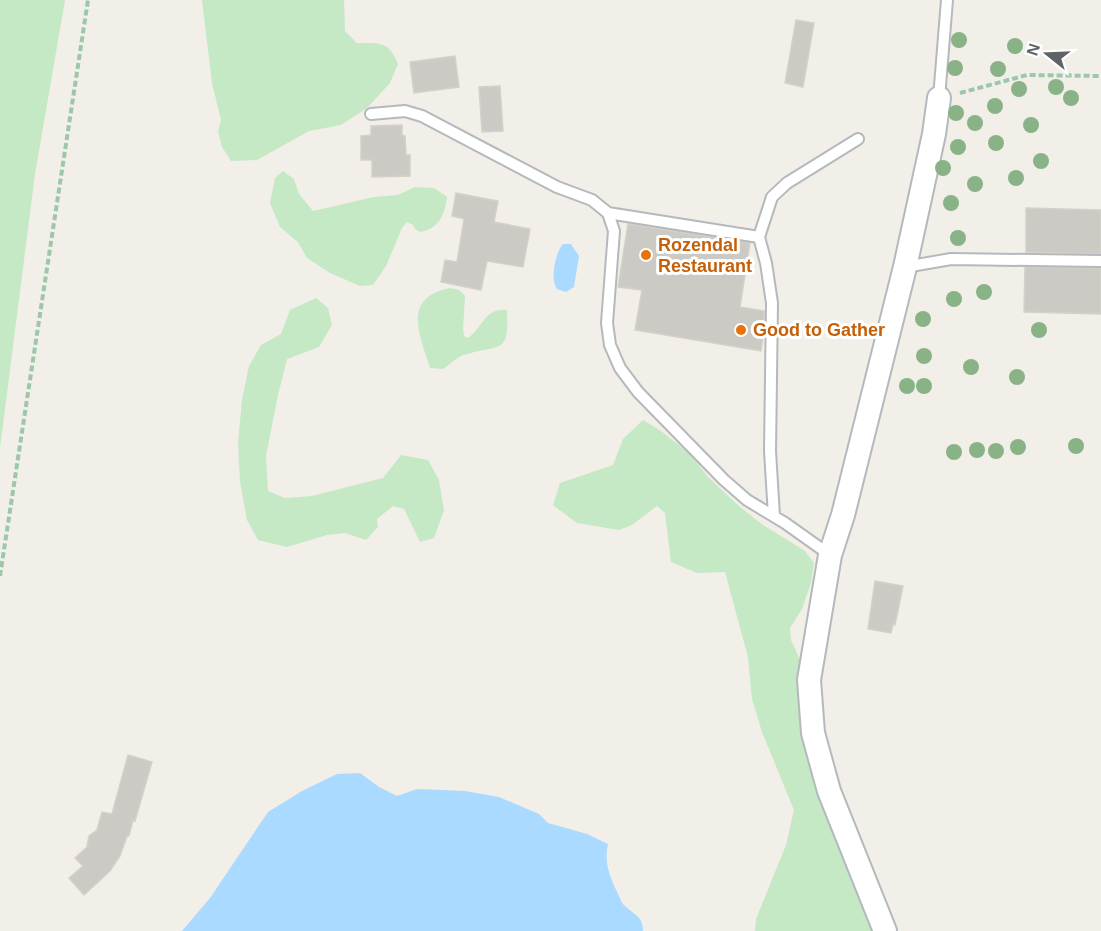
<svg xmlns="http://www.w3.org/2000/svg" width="1101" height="931" font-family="Arial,sans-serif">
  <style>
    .green { fill: #c5e8c5 }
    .water { fill: #aadaff }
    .building { fill: #cccac5; stroke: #d6d1c6; stroke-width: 1.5 }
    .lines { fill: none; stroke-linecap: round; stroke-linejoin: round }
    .lane-casing { stroke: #b5b8bc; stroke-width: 14 }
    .street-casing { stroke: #b5b8bc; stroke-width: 26 }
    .path { stroke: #9cc7a9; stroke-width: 4; stroke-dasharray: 6 3; stroke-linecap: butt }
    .lane { stroke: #fff; stroke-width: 10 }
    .street { stroke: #fff; stroke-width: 22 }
    .tree { fill: #89b387 }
    .food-dot { fill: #e8710a; stroke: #fff; stroke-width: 2 }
    .labels { text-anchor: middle; stroke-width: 6; stroke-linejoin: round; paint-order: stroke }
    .food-label { font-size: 18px; font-weight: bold; fill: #c56008; stroke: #fff; text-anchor: start }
  </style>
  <rect width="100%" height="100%" fill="#f1efe8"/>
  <path class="green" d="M0 0H65L35 174 0 448Z
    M202 0H344L345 31 357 43C380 43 389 41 398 64L390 83 367 108 341 125 309 131 257 160 231 161 222 147 218 131 221 120 212 83Z
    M283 171 294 179 299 194 313 211 374 197 398 195 415 187 434 188 447 197C445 214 439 229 420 232L415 229 413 225 407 222 402 228 386 266 373 285 360 286 330 273 307 258 298 242 280 227 270 203 275 178Z
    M450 288 459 290 465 296 463 329 464 336 468 338C483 328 484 308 507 310 509 354 502 344 467 354 458 356 451 363 443 369L430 368C420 335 401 298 450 288Z
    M316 298 328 308 332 325 319 347 287 359 278 395 266 456 268 491 285 498 312 496 383 478 401 455 428 460 439 480 444 510 434 538 420 542 404 509 393 506 377 519 378 527 366 540 345 533 327 535 287 547 258 540 247 520 240 482 238 443 242 400 249 366 261 345 281 334 290 310Z
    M643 420 661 431 690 454 708 477 740 507 763 525 805 551 814 563 811 583 802 609 790 628 791 640 802 664 803 674 799 705 810 746 877 931H755L756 919 786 845 794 810 762 732 752 699 748 657 725 572 697 573 671 562 665 513 657 506 632 525 619 530 577 523 553 505 560 483 613 465 623 439Z"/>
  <path class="water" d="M563 244H571L579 256 574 287 566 292 557 289C550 280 555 253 563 244Z
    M360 773 379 787 397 796 417 789 465 791 499 797 539 814 548 823 587 834 608 844C604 862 609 874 616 890 619 895 621 903 625 906 634 915 643 916 643 931H182L210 898 268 812 302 791 337 774Z"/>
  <path class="building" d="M796 20 814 23 803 87 785 83Z
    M455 56 459 87 414 93 410 62Z
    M500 86 503 131 482 132 479 87Z
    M402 125V135L405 136 406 155H410V176L372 177V160H361V136L371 135V126Z
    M456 193 498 201 494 222 530 229 523 267 487 261 481 290 441 282 445 260 457 262 464 219 452 216Z
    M1026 208 1101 210V254L1026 252Z
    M628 224 750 243 740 307 764 311V331L761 351 635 330 642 290 618 287Z
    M1025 267 1101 268V314L1024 312Z
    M875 581 903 586 895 625 893 624 891 633 868 629Z
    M128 755 152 762 135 821 133 820 129 836H127L120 856 110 871 84 895 69 878 83 866 75 858 87 847 89 836 97 830 102 812 112 814Z"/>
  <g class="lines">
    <g class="lane-casing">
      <path id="lane" d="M939 98 947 0
        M371 114 405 111 422 116 557 187 592 200 608 213 614 231 607 323 610 345 620 368 638 392 724 480 747 500 785 523 830 555
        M608 213 759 237 766 263 772 303 770 451 774 516
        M759 237 772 197 787 183 858 139
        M905 267 951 259 1101 261"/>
    </g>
    <g class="street-casing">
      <path id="street" d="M885 931 829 791 813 733 809 680 830 555 843 515 905 267 934 134 939 98"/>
    </g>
    <path class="path" d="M960 93 1027 75 1101 76
      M0 576 88 0"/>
    <use href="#lane" class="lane"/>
    <use href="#street" class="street"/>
  </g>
  <g class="tree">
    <circle cx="959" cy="40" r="8"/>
    <circle cx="1015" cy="46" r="8"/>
    <circle cx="955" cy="68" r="8"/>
    <circle cx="998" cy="69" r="8"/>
    <circle cx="1056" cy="87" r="8"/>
    <circle cx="1019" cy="89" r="8"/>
    <circle cx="1071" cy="98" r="8"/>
    <circle cx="995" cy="106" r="8"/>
    <circle cx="956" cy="113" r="8"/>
    <circle cx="975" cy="123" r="8"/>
    <circle cx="1031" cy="125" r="8"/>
    <circle cx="996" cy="143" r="8"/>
    <circle cx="958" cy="147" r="8"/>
    <circle cx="1041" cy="161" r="8"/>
    <circle cx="943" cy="168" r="8"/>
    <circle cx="1016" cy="178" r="8"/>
    <circle cx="975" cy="184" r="8"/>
    <circle cx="951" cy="203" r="8"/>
    <circle cx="958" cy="238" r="8"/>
    <circle cx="984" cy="292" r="8"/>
    <circle cx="954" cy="299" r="8"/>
    <circle cx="923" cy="319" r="8"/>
    <circle cx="1039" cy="330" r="8"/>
    <circle cx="924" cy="356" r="8"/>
    <circle cx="971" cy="367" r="8"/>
    <circle cx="1017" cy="377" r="8"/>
    <circle cx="907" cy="386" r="8"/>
    <circle cx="924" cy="386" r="8"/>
    <circle cx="1076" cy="446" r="8"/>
    <circle cx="1018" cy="447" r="8"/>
    <circle cx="977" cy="450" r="8"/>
    <circle cx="996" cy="451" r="8"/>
    <circle cx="954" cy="452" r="8"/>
  </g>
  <g class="food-dot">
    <circle cx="646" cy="255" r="6"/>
    <circle cx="741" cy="330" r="6"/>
  </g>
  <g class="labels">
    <g class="food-label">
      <text x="658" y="251">Rozendal<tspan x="658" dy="21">Restaurant</tspan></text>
      <text x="753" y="336">Good to Gather</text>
    </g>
  </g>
  <g transform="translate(1047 54) rotate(288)" stroke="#ffffff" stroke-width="4.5" paint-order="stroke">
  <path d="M0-4.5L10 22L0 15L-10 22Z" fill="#5f6368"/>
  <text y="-9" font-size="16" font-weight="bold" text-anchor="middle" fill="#5f6368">N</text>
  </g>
</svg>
